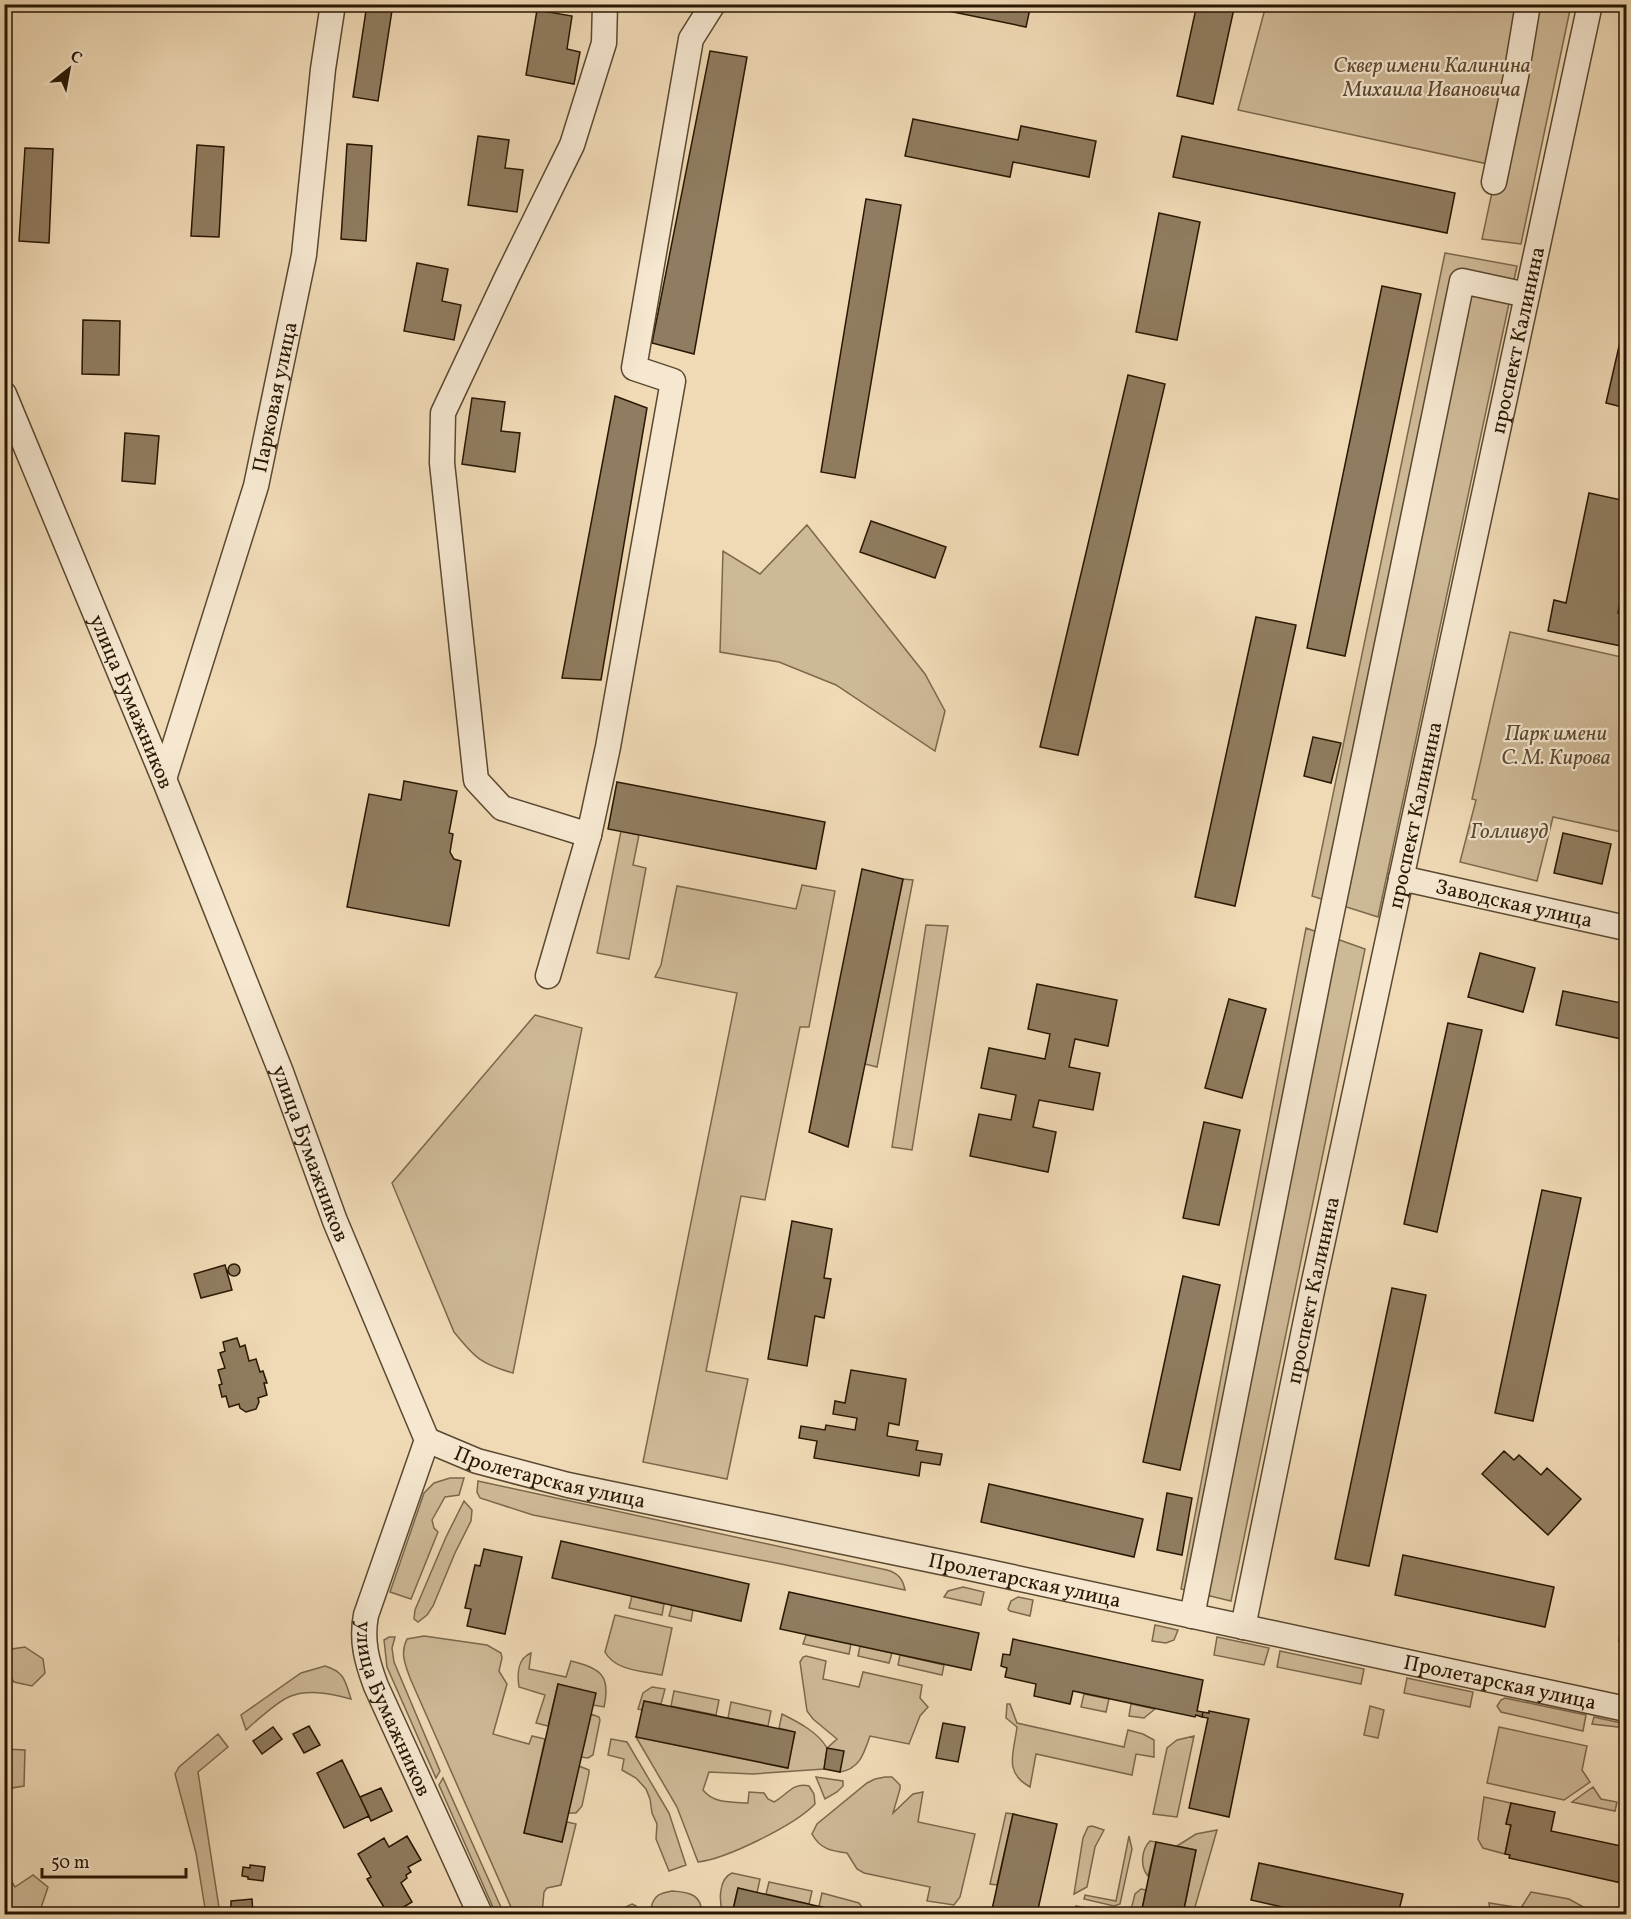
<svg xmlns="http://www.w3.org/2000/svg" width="1631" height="1919" font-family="Vollkorn,serif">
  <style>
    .green { fill: #ceb997; stroke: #7b684c; stroke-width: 1.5 }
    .building { fill: #907c60; stroke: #281702; stroke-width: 1.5 }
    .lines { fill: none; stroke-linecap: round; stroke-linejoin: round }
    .minor-casing { stroke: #5a482f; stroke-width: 27 }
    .minor { stroke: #f5e7d0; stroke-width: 24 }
    .labels { text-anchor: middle; stroke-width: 4.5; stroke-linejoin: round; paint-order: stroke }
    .park-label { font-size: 21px; font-style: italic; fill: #5a482f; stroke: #f5e7d0 }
    .street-label { font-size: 21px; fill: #281702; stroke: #f5e7d0 }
  </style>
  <rect width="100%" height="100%" fill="#f0dab6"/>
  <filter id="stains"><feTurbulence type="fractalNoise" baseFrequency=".00333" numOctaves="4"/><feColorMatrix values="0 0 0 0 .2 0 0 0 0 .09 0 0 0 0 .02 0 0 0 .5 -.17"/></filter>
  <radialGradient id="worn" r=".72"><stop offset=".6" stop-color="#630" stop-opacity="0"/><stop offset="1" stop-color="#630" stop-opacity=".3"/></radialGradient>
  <path class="green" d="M1266 5H1523L1488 164 1238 110Z
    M1532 5H1571L1521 244 1482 239Z
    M1445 253 1517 266 1378 917 1312 896Z
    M807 525 925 674 945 711 935 751 836 685 779 662 720 652 723 551 760 574Z
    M1510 632 1626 658V833L1553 817 1537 881 1460 862 1476 800 1472 799Z
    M621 831 639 835 633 865 646 868 629 959 597 953Z
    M903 879 913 880 877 1067 865 1064Z
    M802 885 835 891 809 1027H800L765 1200 741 1196 706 1371 748 1379 727 1479 643 1462 737 993 655 977 661 965 677 886 796 909Z
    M926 925 948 926 912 1150 892 1147Z
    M1306 928 1365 949 1231 1601 1181 1589Z
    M535 1015 582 1028 513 1373C481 1364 475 1358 454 1332L392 1183Z
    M450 1478H464L459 1495 445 1497 432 1520 434 1528 438 1532 411 1599 390 1592 424 1493 434 1483Z
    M478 1481 887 1570C898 1573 903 1579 905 1590L781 1564 533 1515 480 1498 477 1492Z
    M464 1501 472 1510 471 1521 455 1553 433 1606 427 1615 418 1622 414 1619 415 1610 446 1537Z
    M963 1587 984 1592 981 1605 944 1597 948 1591Z
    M632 1596 664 1604 662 1615 629 1608Z
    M1018 1597 1033 1600 1030 1616 1010 1611 1008 1609 1011 1601Z
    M672 1605 693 1610 691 1621 669 1616Z
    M615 1615 672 1628 662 1675C643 1671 615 1671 605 1652Z
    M1155 1625 1178 1630 1174 1640 1166 1643 1152 1641Z
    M806 1635 851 1644 849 1654 803 1644Z
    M424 1636 487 1645 501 1653 502 1658 499 1671 507 1684 493 1734 529 1744 532 1736 545 1739 524 1833 562 1842 567 1822 576 1824 561 1885 547 1888 544 1892 542 1914H514L410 1678C405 1664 400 1653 407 1639Z
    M389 1637H395L392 1648 394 1662 440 1771 436 1778 387 1667 384 1640Z
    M1217 1637 1269 1648 1264 1665 1214 1655Z
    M860 1646 892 1653 889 1663 858 1656Z
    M25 1647 43 1659 45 1673 32 1686 14 1682 5 1669 12 1649Z
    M1280 1651 1364 1669 1361 1684 1277 1667Z
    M531 1653 529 1669 566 1677 571 1661C601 1668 611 1676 604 1707L593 1705 558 1684 548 1726 536 1723 545 1695 519 1687C517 1674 518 1658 531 1653Z
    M900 1655 944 1665 942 1675 898 1665Z
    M806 1656 826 1661 823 1679 859 1687 863 1672 922 1685 920 1698 928 1707 920 1716 909 1744 870 1736C864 1753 860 1769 840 1772L843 1751 827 1749 824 1769 753 1774 709 1772 703 1790C714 1804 732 1802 748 1803L749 1792 764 1793 768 1799 774 1802C787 1795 793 1782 809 1786L814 1794 815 1804C795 1825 726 1859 698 1862L677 1807 636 1737 787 1768 795 1732 779 1728 782 1714C798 1722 818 1732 827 1748L837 1739 813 1719 807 1711 800 1662 803 1657Z
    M325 1666C345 1672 345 1681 351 1699 332 1694 310 1689 291 1696 279 1700 256 1721 246 1730L241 1715 301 1673Z
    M1407 1678 1473 1692 1470 1707 1404 1693Z
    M652 1687 665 1689 661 1704 644 1701 642 1710 638 1709 643 1693Z
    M674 1691 719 1700 716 1715 671 1706Z
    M1084 1694 1109 1699 1106 1712 1081 1707Z
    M1505 1698 1586 1715 1583 1731 1501 1712 1497 1706 1501 1700Z
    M731 1702 771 1711 768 1726 728 1718Z
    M1007 1704H1010L1017 1723 1124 1747 1128 1730 1143 1734 1154 1740V1757L1136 1754 1132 1775 1036 1754 1030 1787C1003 1772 1014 1753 1017 1727L1006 1718Z
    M1131 1704H1132L1155 1709 1144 1718 1129 1716Z
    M1370 1706 1384 1710 1378 1738 1364 1735Z
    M591 1714 599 1717 600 1720 593 1755 588 1758 581 1757Z
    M1594 1717 1626 1724V1728L1592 1724Z
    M1499 1727 1587 1746 1582 1770 1590 1782 1564 1800 1487 1783Z
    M218 1734 228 1747 198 1772 220 1914H206L196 1853 175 1774 179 1767Z
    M1194 1736 1177 1817 1153 1814 1167 1748 1177 1740Z
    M611 1739 627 1742 669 1813 686 1865 669 1871 656 1839 657 1824 652 1813 650 1799 646 1789 636 1778 622 1770 624 1759 608 1755Z
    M5 1749 25 1750 24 1786 5 1789Z
    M579 1766 589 1770V1773L582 1806 576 1813H568Z
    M816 1777 843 1781V1786L837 1792 825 1799Z
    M885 1777H892L900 1785V1789L893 1813 913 1794 923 1792 918 1822 975 1834 960 1897 954 1905 927 1901 930 1887 864 1873 857 1869 847 1853C831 1851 820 1849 812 1834L817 1824 867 1783 875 1779Z
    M443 1778 504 1914H496L439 1785Z
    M1593 1787 1601 1799 1617 1802 1615 1811 1572 1802Z
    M1484 1797 1511 1803 1506 1824 1511 1825 1505 1854 1483 1848 1478 1839Z
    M1006 1813 1013 1814 997 1885 990 1884Z
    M1092 1826 1104 1830 1095 1847 1087 1887 1074 1894 1083 1838 1088 1827Z
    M1217 1830 1193 1914H1183L1196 1850 1177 1846 1196 1834Z
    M1129 1836 1132 1849 1120 1904 1114 1906 1084 1899 1085 1895 1116 1901Z
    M1150 1841 1156 1842 1148 1876C1140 1867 1141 1850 1150 1841Z
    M4 1869 15 1887 33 1875 48 1887 39 1914H5Z
    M732 1873 760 1879 757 1893 738 1888 732 1914H723C719 1902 718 1879 732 1873Z
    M769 1882 812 1891 809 1904 766 1894Z
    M1141 1889 1146 1890 1141 1914H1130L1135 1894Z
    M672 1891C690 1892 702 1895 702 1914H684L651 1908C654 1895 660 1893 672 1891Z
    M1531 1892 1569 1899 1585 1908 1617 1914H1490L1489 1903 1521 1908Z
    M822 1893 859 1903 867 1914H834V1910L819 1906Z
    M632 1904 636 1906 635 1914H611Z
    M1076 1906 1110 1913 1112 1914 1075 1913 1069 1914Z"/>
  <path class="building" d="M367 4H393L378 101 353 97Z
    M914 4H1031L1026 27Z
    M1197 4H1235L1213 104 1177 96Z
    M537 10 572 16 567 49 580 52 574 84 526 75Z
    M710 51 747 57 694 354 652 343Z
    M913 119 1018 140 1021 126 1096 141 1089 177 1013 162 1010 177 905 156Z
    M478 136 509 140 505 168 523 170 517 212 468 205Z
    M1182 136 1455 193 1447 233 1173 177Z
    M347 144 372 146 366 241 341 239Z
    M197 145 224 147 219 237 191 236Z
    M25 148 53 149 49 243 19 241Z
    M866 199 901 205 855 478 821 472Z
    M1159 213 1200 222 1177 340 1136 332Z
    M417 263 448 269 442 301 461 305 454 340 404 331Z
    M1382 286 1421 294 1345 656 1307 648Z
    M1626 316V408L1606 403Z
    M83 320 120 321 119 375 82 374Z
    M1128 375 1165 384 1078 755 1040 747Z
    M615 396 647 408 601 680 562 678Z
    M472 398 505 402 501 431 520 433 515 472 462 464Z
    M125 433 159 436 155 484 122 481Z
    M1589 493 1626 501V571L1618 613 1626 615V647L1548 631 1554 600 1566 603Z
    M871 521 946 547 935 578 860 552Z
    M1256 617 1296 625 1235 906 1195 897Z
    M1313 737 1341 743 1331 783 1304 776Z
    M404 781 457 791 449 833 453 834 450 852 454 859 461 861 449 926 347 907 369 794 401 800Z
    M617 782 825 822 816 869 608 829Z
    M1563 833 1611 844 1602 884 1554 873Z
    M862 869 903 879 848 1147 809 1132Z
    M1480 953 1535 968 1523 1012 1468 997Z
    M1037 984 1117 1000 1108 1046 1075 1039 1069 1067 1100 1073 1093 1110 1039 1100 1033 1127 1056 1132 1048 1172 970 1156 979 1114 1011 1120 1016 1095 981 1088 989 1048 1045 1059 1050 1034 1028 1029Z
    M1563 991 1626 1004V1040L1556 1025Z
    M1229 999 1266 1009 1242 1098 1205 1088Z
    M1448 1023 1482 1030 1437 1232 1404 1224Z
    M1204 1122 1240 1130 1219 1225 1183 1218Z
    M1542 1190 1581 1198 1533 1421 1495 1413Z
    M792 1221 832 1229 824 1278 831 1279 824 1318 815 1316 807 1366 768 1359Z
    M228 1270a6 6 0 1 1 12 0a6 6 0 1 1-12 0Z
    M225 1265 232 1290 201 1298 194 1274Z
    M1183 1276 1220 1285 1180 1470 1143 1462Z
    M1392 1288 1426 1295 1369 1566 1335 1559Z
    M237 1338 240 1347 245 1345 249 1361 256 1359 260 1372 263 1371 267 1383H264L267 1395 258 1398 259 1402 256 1409 246 1412 240 1408 239 1404 229 1407 226 1396 222 1397 219 1385 222 1384 218 1370 225 1368 220 1353 225 1351 223 1342Z
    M851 1370 906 1379 899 1425 889 1423 887 1436 918 1441 916 1450 942 1454 940 1465 921 1462 919 1476 814 1458 817 1441 799 1438 801 1426 825 1430 826 1425 855 1430 857 1418 833 1414 835 1401 845 1403Z
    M1504 1451 1514 1460 1519 1455 1541 1475 1547 1468 1581 1499 1548 1535 1482 1474Z
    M989 1484 1143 1519 1134 1557 981 1522Z
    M1167 1493 1192 1498 1182 1555 1157 1550Z
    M1626 1518V1542H1623Z
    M561 1541 749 1584 741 1621 552 1578Z
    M484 1549 522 1557 505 1634 467 1626 471 1609 465 1608 475 1565 480 1566Z
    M1403 1555 1554 1587 1545 1627 1395 1595Z
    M789 1592 979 1633 971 1670 780 1629Z
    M1626 1605V1643L1619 1641Z
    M1013 1639 1203 1680 1197 1711 1203 1712 1202 1717 1196 1715 1195 1717 1073 1691 1070 1704 1034 1696 1036 1684 1005 1677 1007 1668 1001 1666 1003 1654 1010 1655Z
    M558 1684 596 1693 562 1842 524 1833Z
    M644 1701 795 1732 788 1768 636 1737Z
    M1209 1711 1249 1719 1229 1817 1189 1808 1208 1718 1202 1717 1203 1712 1209 1713Z
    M943 1723 965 1727 958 1762 936 1758Z
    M309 1726 320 1745 304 1753 293 1734Z
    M273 1727 282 1739 262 1754 253 1741Z
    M827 1748 844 1751 840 1772 824 1769Z
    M342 1760 369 1816 344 1828 317 1773Z
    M381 1788 392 1811 371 1821 360 1797Z
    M1511 1803 1555 1812 1551 1831 1626 1847V1884L1509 1858 1510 1855 1505 1854 1511 1825 1506 1824Z
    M1013 1814 1057 1824 1037 1914H991Z
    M407 1836 421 1860 408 1867 411 1872 406 1875 407 1878 401 1883 412 1902 392 1914H388L367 1879 371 1877 358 1854 384 1838 389 1847Z
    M1156 1842 1196 1850 1183 1914H1141Z
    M1259 1863 1403 1894 1398 1914H1313L1251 1900Z
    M250 1865 265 1867 263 1881 248 1879V1877L242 1876 243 1867 250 1868Z
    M738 1888 835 1910 834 1914H732Z
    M252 1899 253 1914H231V1901Z
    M651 1908 684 1914H650Z"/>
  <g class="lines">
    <g class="minor-casing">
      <g id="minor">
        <path d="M1494 182 1516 76 1528 4"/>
        <path id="s1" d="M4 394 164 779 281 1072 335 1221 427 1440 366 1615C361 1641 367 1662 376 1686L480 1914"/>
        <path id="s2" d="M164 779 256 486 304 255 323 69 333 4"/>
        <path d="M589 835 502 808 476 780 442 463 443 413 507 277 572 145 604 43 605 4"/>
        <path id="s3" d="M1401 878 1626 928"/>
        <path d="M548 976 589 835 608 747 673 381 634 368 691 39 713 4"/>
        <path id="s4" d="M427 1440 477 1461 568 1485 965 1567 1626 1709"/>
        <path d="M1192 1616 1323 955 1462 281 1527 295"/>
        <path id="s5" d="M1243 1627 1312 1291 1590 4"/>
      </g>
    </g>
    <use href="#minor" class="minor"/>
  </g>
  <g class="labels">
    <g class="park-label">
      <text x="1432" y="72">Сквер имени Калинина<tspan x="1432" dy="24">Михаила Ивановича</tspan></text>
      <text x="1556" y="740">Парк имени<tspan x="1556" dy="24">С. М. Кирова</tspan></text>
      <text x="1509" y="838">Голливуд</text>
    </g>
    <g class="street-label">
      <text dy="7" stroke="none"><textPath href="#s5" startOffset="1316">проспект Калинина</textPath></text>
      <text dy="7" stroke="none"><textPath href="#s2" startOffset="398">Парковая улица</textPath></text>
      <text dy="7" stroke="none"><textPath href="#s1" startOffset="333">улица Бумажников</textPath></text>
      <text dy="7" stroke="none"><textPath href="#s5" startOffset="830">проспект Калинина</textPath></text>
      <text dy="7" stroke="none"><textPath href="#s3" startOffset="116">Заводская улица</textPath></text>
      <text dy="7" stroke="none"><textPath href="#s1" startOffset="819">улица Бумажников</textPath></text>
      <text dy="7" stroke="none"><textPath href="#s5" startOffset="344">проспект Калинина</textPath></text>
      <text dy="7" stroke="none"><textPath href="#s4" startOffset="129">Пролетарская улица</textPath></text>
      <text dy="7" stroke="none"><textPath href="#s4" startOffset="615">Пролетарская улица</textPath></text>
      <text dy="7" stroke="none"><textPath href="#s4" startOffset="1101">Пролетарская улица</textPath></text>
      <text dy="7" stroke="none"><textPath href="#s1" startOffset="1413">улица Бумажников</textPath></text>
    </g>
  </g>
  <rect width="1631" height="1919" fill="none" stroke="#f0dab6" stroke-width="24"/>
  <rect x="6" y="6" width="1619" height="1907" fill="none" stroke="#281702" stroke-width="3"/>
  <rect x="12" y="12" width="1607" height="1895" fill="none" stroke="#281702" stroke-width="1.5"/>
  <g transform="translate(69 69) rotate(31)" stroke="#f5e7d0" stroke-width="4.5" paint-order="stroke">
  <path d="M0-4.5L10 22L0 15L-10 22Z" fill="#281702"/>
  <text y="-9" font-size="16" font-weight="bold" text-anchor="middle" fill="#281702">С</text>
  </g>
  <path d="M42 1868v9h144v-9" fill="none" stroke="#281702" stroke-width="3"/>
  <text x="51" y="1868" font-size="18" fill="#281702" stroke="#f5e7d0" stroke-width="4.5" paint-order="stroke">50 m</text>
  <rect width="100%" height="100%" filter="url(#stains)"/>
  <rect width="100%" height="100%" fill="url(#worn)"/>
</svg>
